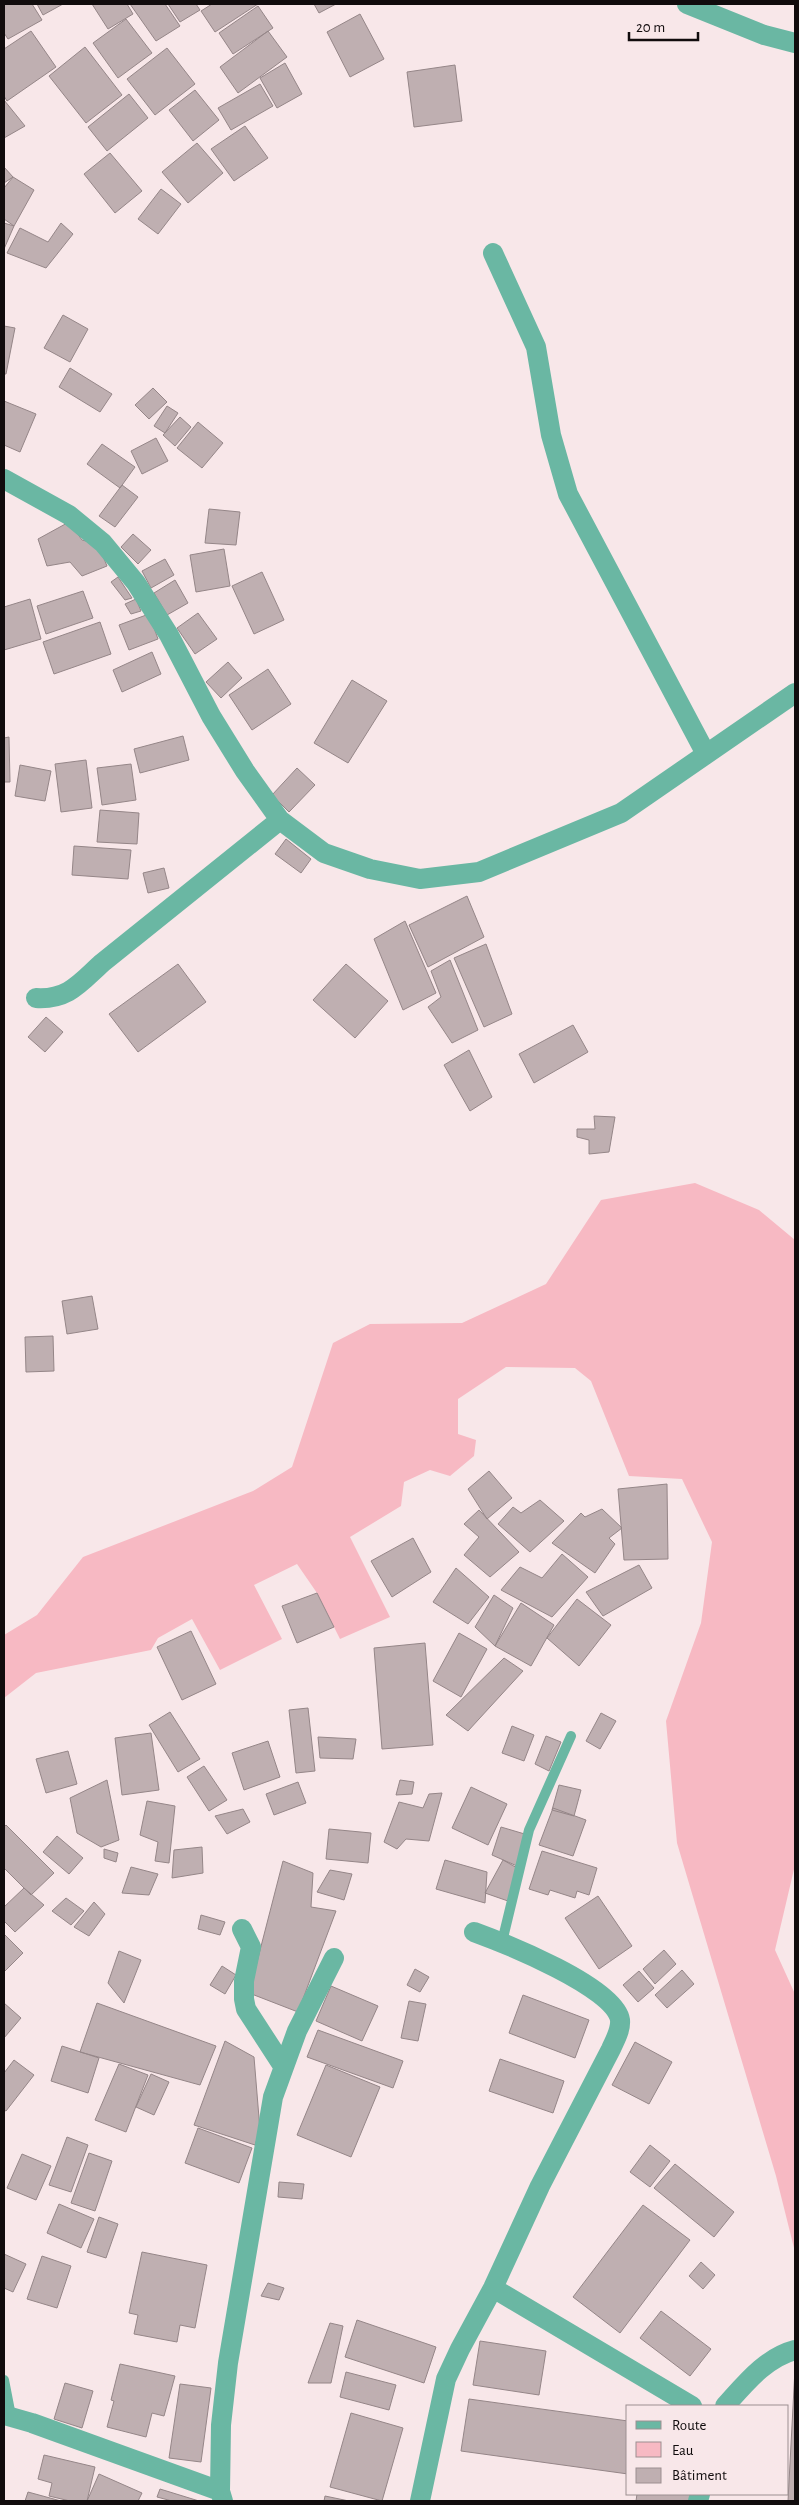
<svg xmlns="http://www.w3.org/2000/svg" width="799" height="2505" font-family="'Alegreya Sans',sans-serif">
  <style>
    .water { fill: #f7b9c3 }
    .building { fill: #bfafb1; stroke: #958688 }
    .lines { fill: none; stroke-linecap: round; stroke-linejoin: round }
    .service { stroke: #6ab7a3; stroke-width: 10 }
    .minor { stroke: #6ab7a3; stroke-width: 20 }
  </style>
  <rect width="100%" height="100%" fill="#f8e7e9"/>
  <path class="water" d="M695 1183 759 1210 795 1240V1865L775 1950 795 1994V2252L776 2176 677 1843 666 1721 701 1623 712 1542 682 1479 629 1476 591 1381 575 1368 506 1367 458 1399V1434L476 1440 474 1456 450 1476 430 1470 404 1482 401 1506 350 1537 390 1617 340 1639 317 1593 297 1564 254 1585 282 1639 220 1670 192 1619 158 1638 151 1650 36 1673 4 1698V1635L37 1615 83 1557 253 1491 292 1467 333 1343 370 1324 462 1323 546 1284 601 1200Z"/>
  <path class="building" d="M4 4H32L42 20 8 39 4 33Z
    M37 4H63L43 15Z
    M92 4H127L133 14 108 29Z
    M130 4H165L180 26 156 41Z
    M168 4H196L200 10 180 22Z
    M212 4H258L215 32 201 11Z
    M314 4H336L319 13Z
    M258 6 273 28 233 54 219 33Z
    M360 14 384 59 350 77 327 32Z
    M126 19 152 53 118 78 93 43Z
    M31 31 56 67 7 101 4 96V49Z
    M268 31 287 57 238 93 220 67Z
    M85 47 122 95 86 123 49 76Z
    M167 48 195 84 155 115 127 79Z
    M285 63 302 94 277 108 260 78Z
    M455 65 462 121 414 127 407 72Z
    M260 84 273 106 231 130 218 108Z
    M195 90 219 120 193 141 169 110Z
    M129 94 148 118 107 151 88 127Z
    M4 100 25 126 4 138Z
    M245 126 268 158 234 181 211 149Z
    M197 143 223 173 188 203 162 172Z
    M110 153 142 191 115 213 84 174Z
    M4 167 13 177 4 183Z
    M13 177 34 190 14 226 4 219V188Z
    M161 189 181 204 158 234 138 219Z
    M4 223 14 226 4 249Z
    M61 223 73 234 46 268 7 253 20 228 48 242Z
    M63 315 88 329 70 362 44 348Z
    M4 326 15 328 6 374H4Z
    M70 368 112 394 100 412 59 387Z
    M153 388 167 402 149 419 135 405Z
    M4 401 36 414 20 452 4 445Z
    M167 406 178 413 165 433 154 426Z
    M180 417 191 427 175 446 163 435Z
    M198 422 223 443 202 468 177 448Z
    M156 438 168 461 142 474 131 451Z
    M102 444 135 467 120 488 87 464Z
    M122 485 138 497 115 527 99 516Z
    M209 509 240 512 236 545 205 543Z
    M69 522 82 540 98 544 107 566 82 576 70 562 47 566 38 539Z
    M133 534 151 550 138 564 121 547Z
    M224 549 230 586 196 592 190 555Z
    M165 559 174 575 151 588 142 571Z
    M262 572 284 620 254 634 232 586Z
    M118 577 132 598 125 600 111 582Z
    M175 580 188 603 167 615 154 593Z
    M83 591 93 618 46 634 37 606Z
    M30 599 41 639 4 650V607Z
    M136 599 141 611 131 614 125 604Z
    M198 613 217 639 195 654 177 628Z
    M149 614 158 639 129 650 119 625Z
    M100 622 111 654 54 674 43 642Z
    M152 652 161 674 122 692 113 670Z
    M228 662 242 678 221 698 206 682Z
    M268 669 291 704 252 730 229 695Z
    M352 680 387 701 348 763 314 743Z
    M183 736 189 760 140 773 134 749Z
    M9 737 10 782H4V738Z
    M86 760 92 808 61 812 55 764Z
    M131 764 136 800 102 805 97 768Z
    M20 765 51 771 45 801 15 796Z
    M297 768 315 785 289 812 272 795Z
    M100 810 139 813 137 844 97 842Z
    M286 839 311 859 301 873 275 854Z
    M74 846 131 850 128 879 72 875Z
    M164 868 169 888 148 893 143 873Z
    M467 896 484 937 428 967 409 925Z
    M405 921 436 993 403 1010 374 939Z
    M486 944 512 1014 484 1027 454 958Z
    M450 960 478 1030 452 1043 428 1007 441 997 431 971Z
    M178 964 206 1002 138 1052 109 1014Z
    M346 964 388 1001 355 1038 313 1000Z
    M46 1017 63 1032 45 1052 28 1037Z
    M573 1025 588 1052 534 1083 519 1054Z
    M469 1050 492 1097 470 1111 444 1065Z
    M594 1116 615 1117 609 1152 589 1154V1140L577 1137V1129H595Z
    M92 1296 98 1329 67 1334 62 1301Z
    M53 1336 54 1371 26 1372 25 1337Z
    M489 1471 512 1498 487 1519 468 1489Z
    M667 1484 668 1559 624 1560 618 1489Z
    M540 1500 564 1521 530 1552 498 1524 513 1507 521 1513Z
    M602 1509 622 1528 609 1538 615 1544 595 1573 552 1543 581 1513 585 1517Z
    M479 1510 519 1552 490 1577 464 1555 479 1537 464 1524Z
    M413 1538 431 1572 392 1597 371 1561Z
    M562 1554 588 1577 552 1617 501 1590 520 1567 542 1578Z
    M639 1565 652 1588 603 1616 586 1592Z
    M456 1568 489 1597 468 1624 433 1602Z
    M317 1593 334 1627 297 1643 282 1606Z
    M494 1595 513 1608 495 1646 475 1627Z
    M577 1599 611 1625 579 1666 547 1638Z
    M521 1603 554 1625 531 1666 495 1646Z
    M191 1631 216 1684 182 1700 157 1647Z
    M459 1633 487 1649 461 1697 433 1681Z
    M425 1643 433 1745 382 1749 374 1648Z
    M504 1658 523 1671 468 1731 446 1715Z
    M308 1708 315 1771 296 1773 289 1710Z
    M170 1712 200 1759 178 1772 149 1725Z
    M601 1713 616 1721 600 1749 586 1741Z
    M512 1726 534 1735 524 1761 502 1753Z
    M151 1733 159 1790 122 1795 115 1738Z
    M546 1736 561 1742 549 1771 535 1764Z
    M318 1737 356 1739 353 1759 320 1758Z
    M268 1741 280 1777 244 1790 232 1753Z
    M68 1751 77 1784 46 1793 36 1759Z
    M204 1766 227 1800 209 1811 187 1777Z
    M107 1780 119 1840 101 1847 77 1833 70 1798Z
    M400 1780 414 1782 412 1794 396 1795Z
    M298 1782 306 1803 274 1815 266 1794Z
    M559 1785 581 1790 574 1816 552 1810Z
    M471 1787 507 1804 488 1845 452 1828Z
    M442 1793 429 1841 406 1839 397 1849 384 1842 399 1802 423 1808 429 1794Z
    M147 1801 175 1806 169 1863 155 1861 158 1842 140 1835Z
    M553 1808 586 1820 573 1856 539 1845Z
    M243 1809 250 1822 227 1834 215 1816Z
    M6 1825 54 1873 31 1895 4 1868V1827Z
    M501 1827 528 1835 517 1866 492 1855Z
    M329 1829 371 1833 368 1863 326 1859Z
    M57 1836 83 1858 69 1874 43 1852Z
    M202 1847 203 1873 172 1878 174 1850Z
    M104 1849 118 1853 116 1862 104 1858Z
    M542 1851 597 1868 589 1895 577 1891 575 1898 550 1890 548 1895 529 1889Z
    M445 1860 487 1872 485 1903 436 1889Z
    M503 1860 519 1869 508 1901 485 1893Z
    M283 1861 313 1873 311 1907 336 1911 298 2012 249 1993Z
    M131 1867 158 1874 149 1895 122 1893Z
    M330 1870 352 1874 344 1900 317 1892Z
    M24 1888 44 1905 15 1932 4 1921V1907Z
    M598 1896 632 1946 599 1969 565 1918Z
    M66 1898 84 1911 71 1925 52 1911Z
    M94 1902 105 1914 89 1936 74 1927Z
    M201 1915 225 1922 220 1935 198 1929Z
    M4 1934 23 1953 4 1972Z
    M664 1950 676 1964 655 1984 643 1969Z
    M119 1951 141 1960 124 2003 108 1983Z
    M222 1966 236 1975 225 1994 210 1985Z
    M415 1969 429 1977 420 1992 407 1985Z
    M682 1970 694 1984 667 2008 655 1995Z
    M639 1971 654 1988 638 2002 623 1985Z
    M331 1986 378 2006 362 2041 316 2021Z
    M523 1995 589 2020 575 2058 509 2033Z
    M409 2001 426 2004 418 2041 401 2038Z
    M4 2003 21 2018 4 2038Z
    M97 2003 216 2046 200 2085 80 2052Z
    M318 2030 403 2061 393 2088 307 2057Z
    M225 2041 254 2057 260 2130 255 2145 194 2125Z
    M635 2042 672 2062 649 2104 612 2085Z
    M62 2046 99 2058 88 2093 51 2081Z
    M500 2059 564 2081 553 2113 489 2091Z
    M14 2060 34 2075 6 2111 4 2110V2073Z
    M119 2064 148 2075 126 2132 95 2120Z
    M326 2065 380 2087 351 2157 297 2135Z
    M151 2074 169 2082 154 2115 136 2107Z
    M198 2128 252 2148 239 2183 185 2163Z
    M67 2137 88 2145 71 2192 49 2185Z
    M650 2145 670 2161 650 2187 630 2172Z
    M89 2153 112 2161 95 2211 71 2203Z
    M22 2154 51 2166 36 2200 7 2188Z
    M675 2164 734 2212 714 2237 654 2188Z
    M279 2182 304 2184 302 2199 278 2197Z
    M59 2204 94 2219 81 2248 47 2233Z
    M643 2205 690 2240 620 2333 573 2297Z
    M99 2217 118 2224 106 2258 87 2252Z
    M142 2252 207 2265 195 2328 180 2325 177 2342 134 2334 138 2315 129 2313Z
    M4 2254 26 2264 13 2292 4 2288Z
    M42 2256 71 2266 57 2308 27 2299Z
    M701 2262 715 2275 703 2289 689 2276Z
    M268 2283 284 2288 279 2300 261 2296Z
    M661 2311 711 2349 690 2376 640 2338Z
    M357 2320 436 2347 424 2383 345 2357Z
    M330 2323 343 2326 331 2383H308Z
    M480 2341 546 2351 539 2395 473 2385Z
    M120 2364 175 2376 164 2416 152 2413 146 2437 107 2427 114 2401 111 2400Z
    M795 2369V2501H788Z
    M346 2372 396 2385 389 2410 340 2397Z
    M65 2383 93 2391 82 2428 54 2419Z
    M180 2384 211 2388 201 2462 169 2458Z
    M469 2399 628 2421V2474L461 2451Z
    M351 2413 403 2428 382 2501 330 2487Z
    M44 2455 95 2467 87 2501H70L49 2496 52 2483 38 2479Z
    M99 2474 142 2493 138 2501H87Z
    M160 2489 199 2501H172L157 2497Z
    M28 2492 61 2501H25Z
    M637 2494H696L695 2501H636Z
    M325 2496 349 2501H324Z"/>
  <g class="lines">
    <path class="service" d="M502 1942 529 1830 571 1736
      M4 2380 11 2416"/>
    <path class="minor" d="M687 4 764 35 795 43
      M493 253 536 347 551 435 568 494 706 754
      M4 479 69 515 103 543 136 583 169 635 211 716 245 771 280 820 324 853 370 869 420 879 479 872 621 813 795 693
      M36 998C68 1000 80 983 102 963L280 820
      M242 1929 251 1947 244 1981V1999L246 2009 283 2066
      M493 2288 692 2406
      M725 2406C745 2384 765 2358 795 2350
      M4 2415 32 2423 220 2491
      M223 2501 220 2491 221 2425 228 2363 273 2097 297 2031 334 1958
      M420 2501 446 2379 460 2349 493 2288 540 2186 611 2049C615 2040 621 2030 620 2020 615 1987 504 1943 474 1932
      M698 2501 700 2494"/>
  </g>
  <rect width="799" height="2505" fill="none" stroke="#110c0d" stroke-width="10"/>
  <rect x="626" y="2405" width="162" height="90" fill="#f8e7e9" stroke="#9c8f91"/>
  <rect x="636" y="2421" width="25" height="8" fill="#6ab7a3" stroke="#9c8f91"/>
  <text x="672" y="2430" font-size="15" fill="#110c0d">Route</text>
  <rect x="636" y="2442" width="25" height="15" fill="#f7b9c3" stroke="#9c8f91"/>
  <text x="672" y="2455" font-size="15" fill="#110c0d">Eau</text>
  <rect x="636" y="2468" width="25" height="15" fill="#bfafb1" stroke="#9c8f91"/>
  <text x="672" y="2480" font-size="15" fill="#110c0d">Bâtiment</text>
  <path d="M629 32v8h69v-8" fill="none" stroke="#110c0d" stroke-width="2.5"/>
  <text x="636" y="32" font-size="15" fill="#110c0d" stroke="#f8e7e9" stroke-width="4" paint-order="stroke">20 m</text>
</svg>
